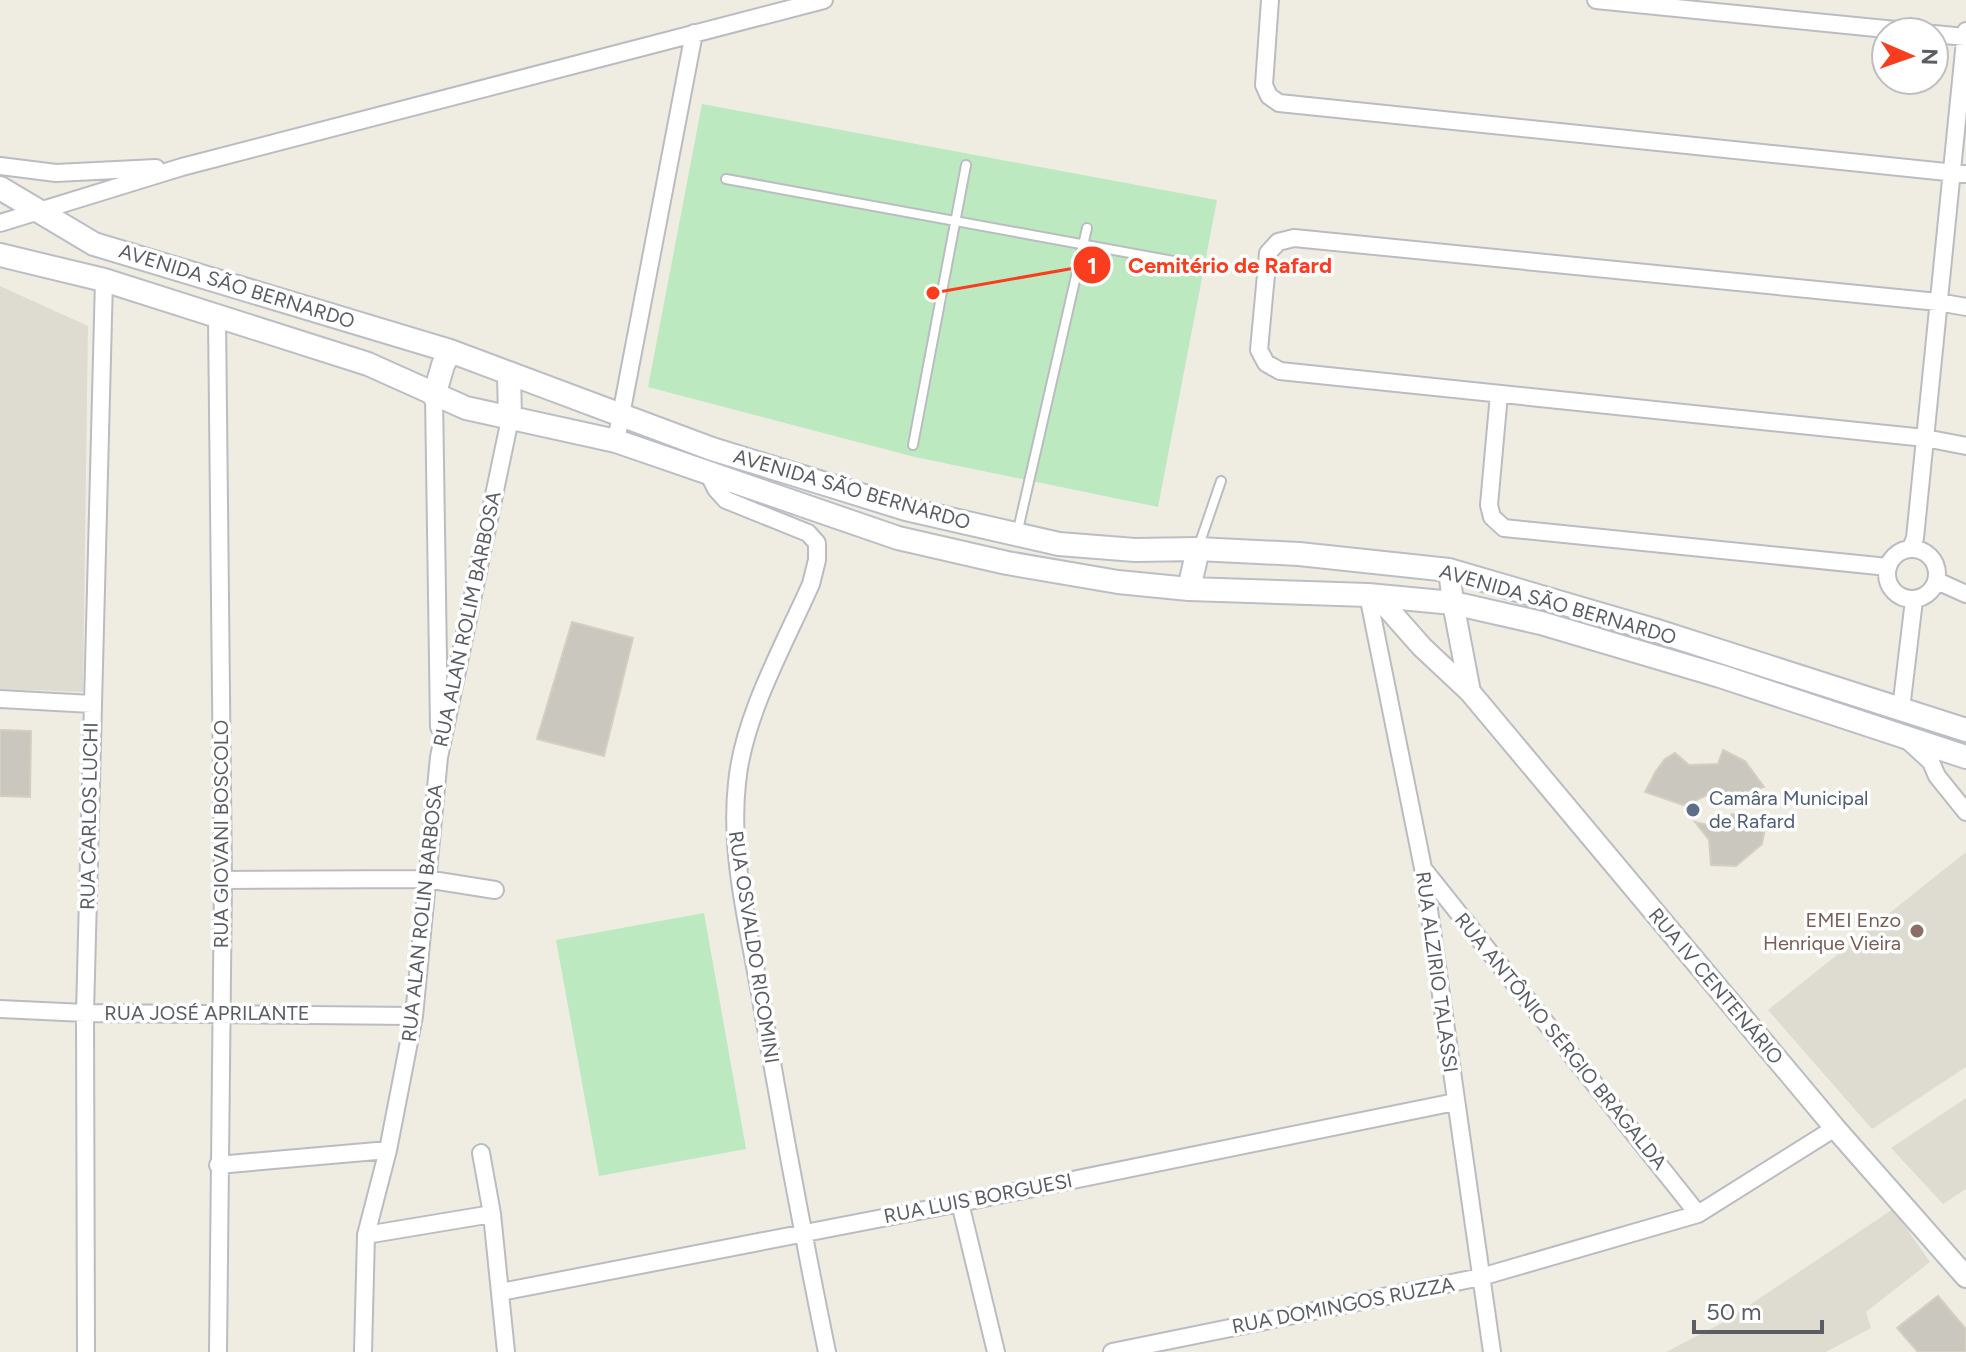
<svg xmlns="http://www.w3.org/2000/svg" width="1966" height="1352" font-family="Figtree,sans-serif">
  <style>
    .education { fill: #dedcd1 }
    .green { fill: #bce9bf }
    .building { fill: #cac7bf; stroke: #d4cfc0; stroke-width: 2 }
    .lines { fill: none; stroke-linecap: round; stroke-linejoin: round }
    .service-casing { stroke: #babcc2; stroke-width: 12 }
    .minor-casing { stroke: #babcc2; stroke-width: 20 }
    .tertiary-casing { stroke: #babcc2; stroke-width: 24 }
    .secondary-casing { stroke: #bbbec5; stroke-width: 26 }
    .service { stroke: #fff; stroke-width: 8 }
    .minor { stroke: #fff; stroke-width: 16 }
    .tertiary { stroke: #fff; stroke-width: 20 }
    .secondary { stroke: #fff; stroke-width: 22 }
    .service-dot { fill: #5c6f8a; stroke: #fff; stroke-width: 3 }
    .education-dot { fill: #8d6e63; stroke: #fff; stroke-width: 3 }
    .labels { text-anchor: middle; stroke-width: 7; stroke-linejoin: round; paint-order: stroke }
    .street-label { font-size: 20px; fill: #5a5e64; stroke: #fff }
    .service-label { font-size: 20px; fill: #4e5e75; stroke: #fff; text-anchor: start }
    .education-label { font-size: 20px; fill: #785e54; stroke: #fff; text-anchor: end }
    .leader { fill: none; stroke: #f93d1e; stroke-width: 3 }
    .callout-dot { fill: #f93d1e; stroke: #fff; stroke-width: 3 }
    .mark-label { font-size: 24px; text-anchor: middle; font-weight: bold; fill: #fff }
    .callout-label { font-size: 22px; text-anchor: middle; font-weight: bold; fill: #f93d1e; stroke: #fff; stroke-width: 7; stroke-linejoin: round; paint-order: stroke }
  </style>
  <rect width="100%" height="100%" fill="#efede2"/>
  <path class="education" d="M0 286 88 326 83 692 0 689Z
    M1966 852V1067L1872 1129 1768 1010Z
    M1966 1098V1189L1943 1204 1891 1148Z
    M1893 1209 1930 1262 1866 1312 1871 1328 1826 1352H1666L1724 1322Z"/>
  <path class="green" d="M702 104 1217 200 1158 507 915 457 648 387Z
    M704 913 746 1149 599 1176 556 940Z"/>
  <path class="building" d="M572 622 633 638 604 756 537 739Z
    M0 730 31 731 30 797 0 796Z
    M1723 750 1745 761 1764 787 1728 797 1716 791 1696 800 1697 805 1689 807 1645 792 1656 771 1665 759 1675 753 1689 765 1718 764Z
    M1732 814 1767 818 1762 844 1736 866 1711 865 1709 840 1695 822 1719 828Z
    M1938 1296 1966 1329V1352H1918L1897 1328Z"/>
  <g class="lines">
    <g class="service-casing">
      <path id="service" d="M726 179 1190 264
        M913 445 966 165
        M1017 534 1087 228
        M1198 548 1221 481"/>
    </g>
    <g class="minor-casing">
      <path id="minor" d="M1270 0 1264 85 1269 96 1279 103 1966 174
        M1596 0 1916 32
        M1934 34 1966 37
        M0 166 56 173 156 168
        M0 223 182 167 824 0
        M1966 307 1938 302 1294 238 1278 242 1268 253 1259 350 1266 363 1280 371 1925 438 1966 446
        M217 317 223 880 218 1352
        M1499 394 1489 505 1492 517 1504 528 1888 567
        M434 396 439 727
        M616 441 694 33
        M708 473 716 489 726 500 808 533 817 543V560L811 584C784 645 743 717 737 783 729 855 749 929 761 999 781 1117 803 1235 827 1352
        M1911 548 1915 538 1966 31
        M1887 574a25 25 0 1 1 50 0a25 25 0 1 1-50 0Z
        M1937 581 1966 594
        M1368 595 1423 868 1492 1352
        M0 699 92 704
        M1901 709 1914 600
        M1907 740 1931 762 1937 776 1966 812
        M1425 871 1698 1214
        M223 880 426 879 495 890
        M0 1009 85 1013 414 1016
        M481 1153 492 1214 506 1352
        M218 1165 388 1150
        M960 1203 996 1352
        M366 1235 492 1214
        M501 1292 960 1203 1455 1102
        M86 1352 85 1013 104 280
        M363 1352 366 1235 388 1150 414 1016 439 757 510 419
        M1112 1352 1481 1277 1698 1214 1835 1128"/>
    </g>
    <g class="tertiary-casing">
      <path id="tertiary" d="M1449 570 1453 603 1470 692
        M1376 595 1422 647 1470 692 1835 1128 1966 1277"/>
    </g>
    <g class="secondary-casing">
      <path id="secondary" d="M0 188 94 244 450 351 712 449 906 509 1059 544 1135 550 1198 549 1299 554 1449 570 1654 630 1966 730
        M0 255 104 280 368 364 466 408 616 441 898 538 1007 563 1118 582 1189 589 1368 595 1453 603 1541 623 1720 676 1966 757
        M509 373 510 419
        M434 396 443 365 450 351
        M1189 589 1198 549"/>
    </g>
    <use href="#service" class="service"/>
    <use href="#minor" class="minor"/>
    <use href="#tertiary" class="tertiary"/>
    <use href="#secondary" class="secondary"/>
  </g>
  <circle class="service-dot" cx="1693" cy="810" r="8"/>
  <circle class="education-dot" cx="1917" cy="931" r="8"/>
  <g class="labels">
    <g class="street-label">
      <text transform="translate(237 286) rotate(17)" y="7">AVENIDA SÃO BERNARDO</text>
      <text transform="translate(852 489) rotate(16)" y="7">AVENIDA SÃO BERNARDO</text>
      <text transform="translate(1558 604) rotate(16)" y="7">AVENIDA SÃO BERNARDO</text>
      <text transform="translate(467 619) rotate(-78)" y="7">RUA ALAN ROLIM BARBOSA</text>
      <text transform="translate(89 816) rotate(-89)" y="7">RUA CARLOS LUCHI</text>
      <text transform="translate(221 834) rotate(-90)" y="7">RUA GIOVANI BOSCOLO</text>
      <text transform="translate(422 913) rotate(-84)" y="7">RUA ALAN ROLIN BARBOSA</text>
      <text transform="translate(754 947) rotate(81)" y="7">RUA OSVALDO RICOMINI</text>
      <text transform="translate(1437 972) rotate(82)" y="7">RUA ALZIRIO TALASSI</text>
      <text transform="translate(1716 986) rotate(50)" y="7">RUA IV CENTENÁRIO</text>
      <text x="207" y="1020">RUA JOSÉ APRILANTE</text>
      <text transform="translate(1561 1041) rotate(51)" y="7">RUA ANTÔNIO SÉRGIO BRAGALDA</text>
      <text transform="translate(978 1198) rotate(-11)" y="7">RUA LUIS BORGUESI</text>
      <text transform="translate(1343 1305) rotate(-11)" y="7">RUA DOMINGOS RUZZA</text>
    </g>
    <g class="service-label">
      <text x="1709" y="805">Camâra Municipal<tspan x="1709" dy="23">de Rafard</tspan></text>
    </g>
    <g class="education-label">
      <text x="1901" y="927">EMEI Enzo<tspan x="1901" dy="23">Henrique Vieira</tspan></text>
    </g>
  </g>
  <path class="leader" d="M933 293L1092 265"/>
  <g class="callout-dot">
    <circle cx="933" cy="293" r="8"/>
    <circle cx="1092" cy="265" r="20"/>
  </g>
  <g class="mark-label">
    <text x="1092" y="274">1</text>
  </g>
  <g class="callout-label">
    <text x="1230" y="273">Cemitério de Rafard</text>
  </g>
  <g transform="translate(1910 56) rotate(92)"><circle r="38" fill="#ffffff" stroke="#bdbfc1" stroke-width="2"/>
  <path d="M0-6L14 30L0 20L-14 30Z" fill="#f93d1e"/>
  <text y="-12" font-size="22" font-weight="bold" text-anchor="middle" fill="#5a5e64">N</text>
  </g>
  <path d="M1694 1320v12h128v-12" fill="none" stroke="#5a5e64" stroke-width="4"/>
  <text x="1706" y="1320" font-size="24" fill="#5a5e64" stroke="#ffffff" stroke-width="6" paint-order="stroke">50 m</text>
</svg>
